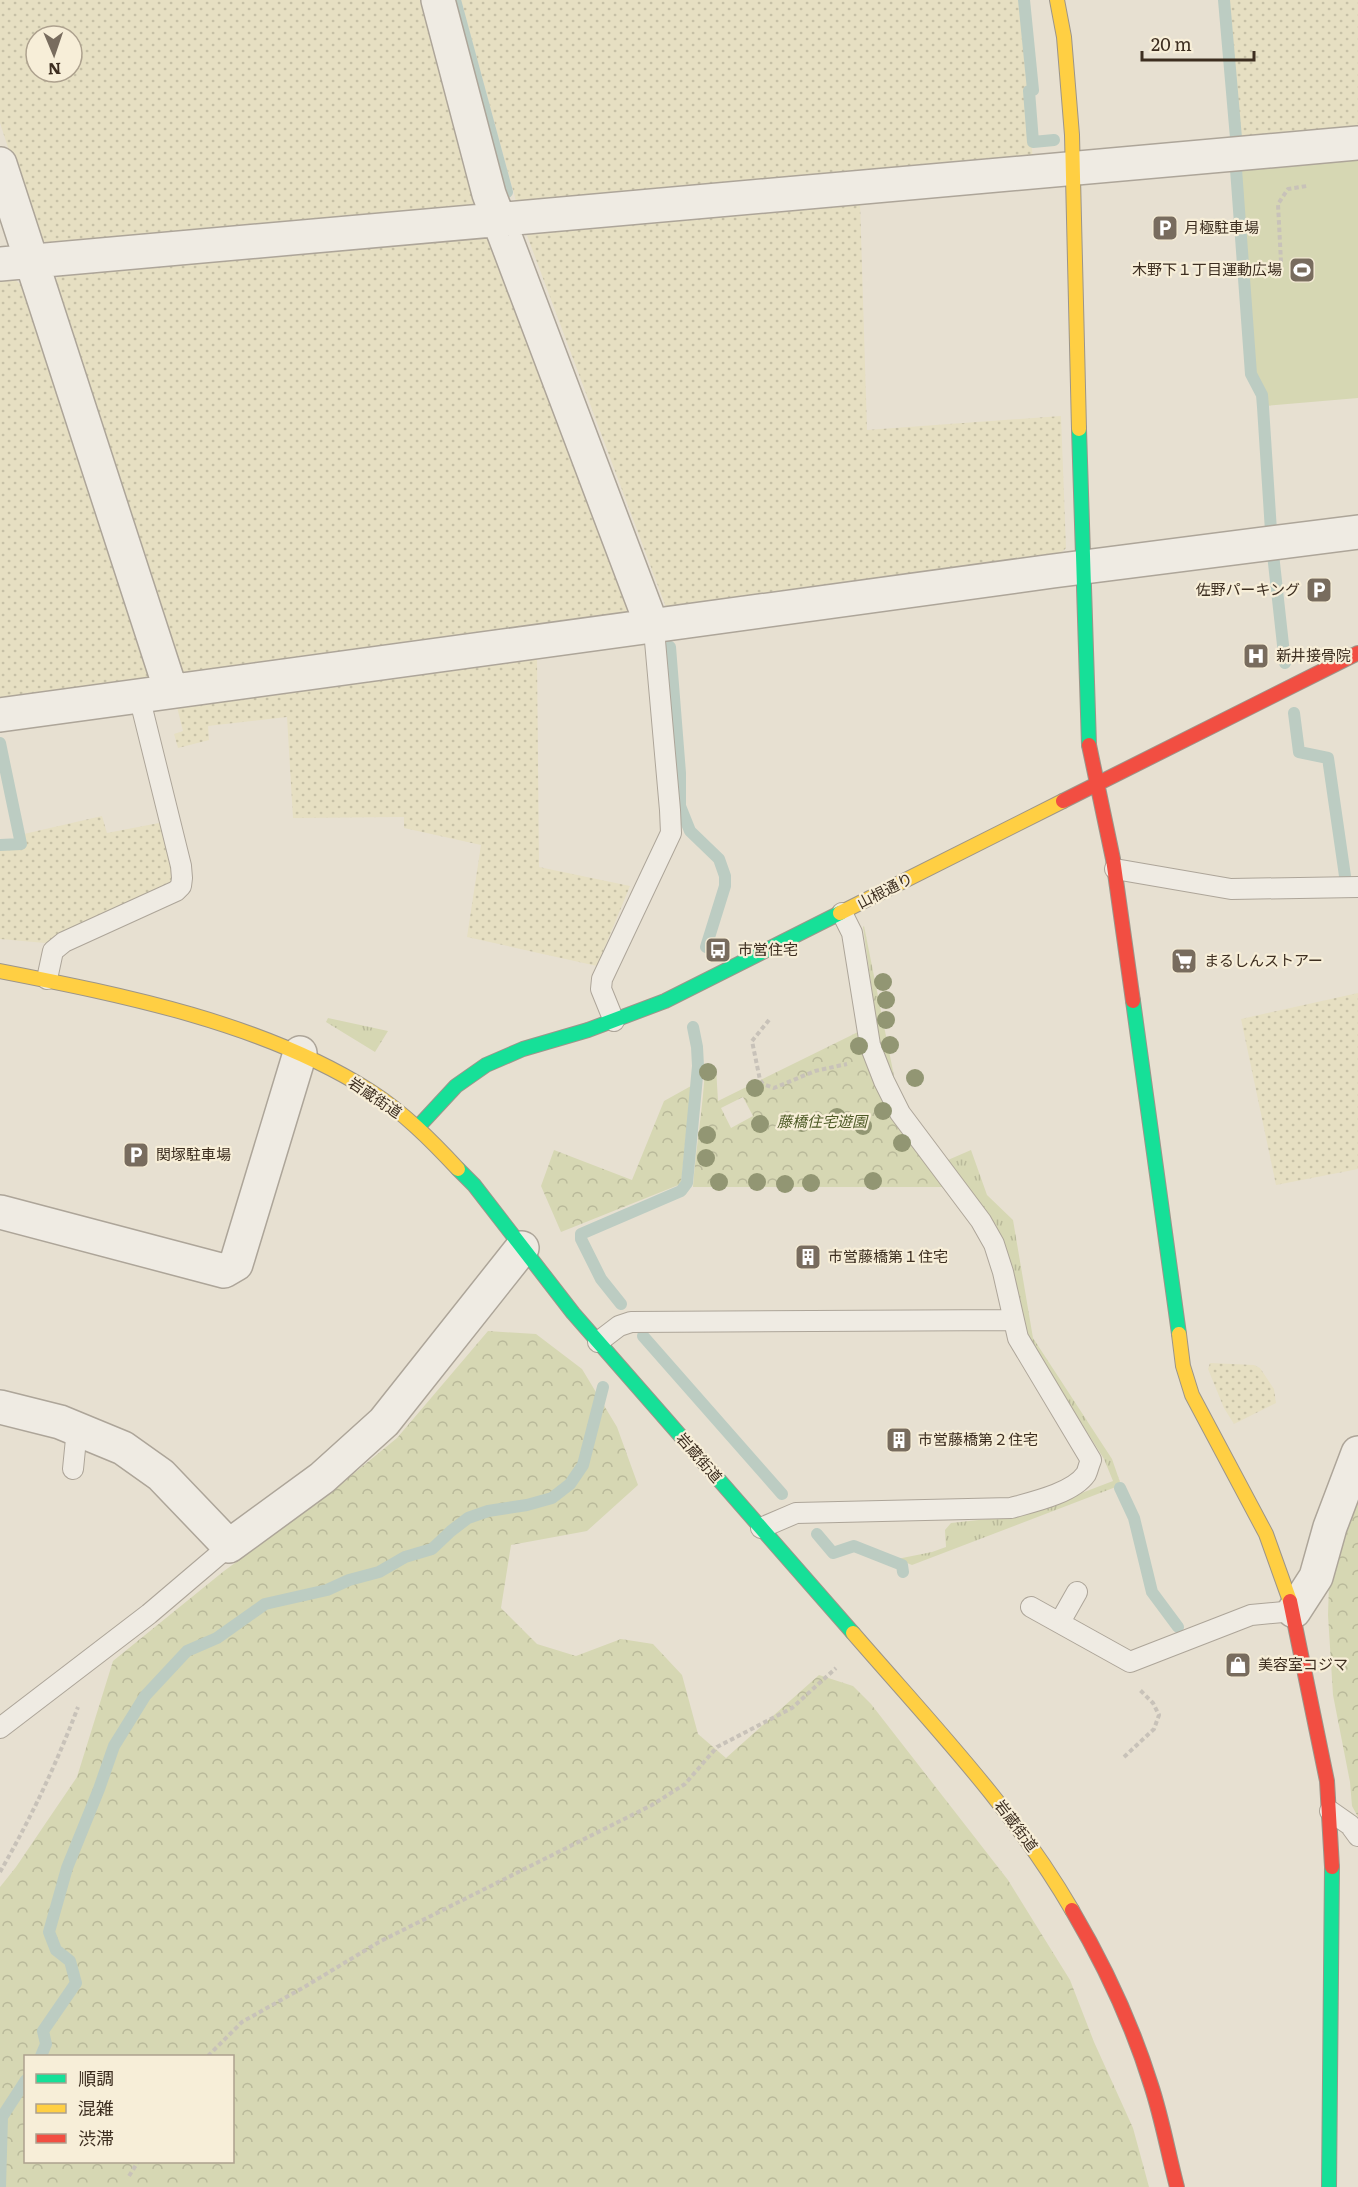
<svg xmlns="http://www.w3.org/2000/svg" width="1358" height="2187" font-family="Literata,'Noto Sans JP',serif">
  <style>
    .farmland { fill: url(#farmland-dots); fill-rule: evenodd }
    .grass { fill: url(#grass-tufts) }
    .forest { fill: url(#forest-crowns); fill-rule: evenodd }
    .pitch { fill: #d6d7b3 }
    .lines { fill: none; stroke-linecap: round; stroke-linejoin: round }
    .stream { stroke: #bcccc2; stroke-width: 12 }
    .lane-casing { stroke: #ada599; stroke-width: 22 }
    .street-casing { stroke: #ada599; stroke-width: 36 }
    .fast-casing { stroke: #9c958a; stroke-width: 16 }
    .slow-casing { stroke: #9c958a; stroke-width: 16 }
    .jam-casing { stroke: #9c958a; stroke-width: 16 }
    .path { stroke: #c8c2b9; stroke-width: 4; stroke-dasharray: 4.5 3; stroke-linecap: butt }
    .lane { stroke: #efebe3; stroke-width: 20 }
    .street { stroke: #efebe3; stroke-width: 33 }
    .fast { stroke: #16e098; stroke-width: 14 }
    .slow { stroke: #ffcf43; stroke-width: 14 }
    .jam { stroke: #f24e42; stroke-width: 14 }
    .tree { fill: #929673 }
    .labels { text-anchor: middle; stroke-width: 4.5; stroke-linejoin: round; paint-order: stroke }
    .poi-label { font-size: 15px; fill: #3d2e20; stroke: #f7eed8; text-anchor: start }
    .street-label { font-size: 15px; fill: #3d2e20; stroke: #f7eed8 }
    .park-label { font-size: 15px; font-style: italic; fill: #4d5a26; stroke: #f7eed8 }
  </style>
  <defs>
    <pattern id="farmland-dots" width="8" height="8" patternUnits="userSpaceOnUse" patternTransform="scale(1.5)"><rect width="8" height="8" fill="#e6dfc2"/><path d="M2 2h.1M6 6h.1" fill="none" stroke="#c6c0a6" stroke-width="1.8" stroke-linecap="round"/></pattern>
    <pattern id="grass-tufts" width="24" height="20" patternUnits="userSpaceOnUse" patternTransform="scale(1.5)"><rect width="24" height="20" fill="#d6d7b3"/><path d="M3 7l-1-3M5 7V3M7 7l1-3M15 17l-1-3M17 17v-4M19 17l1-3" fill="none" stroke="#b9b99a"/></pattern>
    <pattern id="forest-crowns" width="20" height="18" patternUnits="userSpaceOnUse" patternTransform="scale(1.5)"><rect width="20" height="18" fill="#d6d7b3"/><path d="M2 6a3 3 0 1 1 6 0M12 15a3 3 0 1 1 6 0" fill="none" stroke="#b9b99a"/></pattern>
  </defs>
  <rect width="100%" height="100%" fill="#e7e0d1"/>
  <path class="farmland" d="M0 0H426L478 196 469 211 53 248 37 236 0 123ZM36 36H72V72H36Z
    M461 0H1022L1030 89 1027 90 1033 161 517 205Z
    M1228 0H1358V131L1240 142Z
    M860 201 867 430 1061 416 1066 548 1054 560 667 610 525 230Z
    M481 232 493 240 633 606 622 620 190 679 179 671 52 286 62 270Z
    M9 275 24 287 152 672 139 689 0 706V276Z
    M537 655 539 867 630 886 597 966 467 937 481 845 404 828V817L293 818 287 717 208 726 209 740 178 748 174 734 183 731 176 703Z
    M102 816 107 833 164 822 175 867 173 882 68 934 45 943 0 939V847H26L24 834Z
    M1358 993V1169L1276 1185 1241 1019Z
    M1210 1363 1254 1365 1260 1368 1274 1389 1276 1403 1234 1424 1224 1408 1208 1369Z"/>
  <path class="grass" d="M864 926 894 1076 892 1077 879 1041 863 927Z
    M328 1018 388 1031 375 1052 326 1022Z
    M971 1150 987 1195 1013 1220 1033 1338 1112 1459 1121 1485 912 1565 897 1559 932 1552 946 1547 945 1530 951 1523 1024 1515 1113 1481 1104 1459 1027 1337 1012 1267 996 1225 948 1160Z"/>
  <path class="forest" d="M858 1032 945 1187H693C696 1147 703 1108 705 1068L716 1067 718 1101ZM743 1097 753 1116 731 1128 721 1108Z
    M691 1086 681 1184 561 1232 541 1186 554 1150 632 1180 664 1101Z
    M488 1331 536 1334 582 1369 617 1427 638 1485 587 1531 511 1545 501 1608 537 1644 576 1656 621 1639 653 1644 682 1675 698 1734 726 1758 819 1675 853 1686 871 1704 1008 1880 1070 1980 1094 2042 1133 2128 1149 2187H0V1887L16 1867 77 1777 113 1661 224 1571 330 1493 397 1438ZM232 2056V2162H26V2056Z
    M1358 1486V1817L1352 1806 1350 1782 1333 1695 1328 1615 1329 1583Z"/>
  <path class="pitch" d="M1358 154V398L1265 406 1263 395 1253 375 1239 165Z"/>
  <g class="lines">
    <path class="stream" d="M455 0 507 192
      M1024 0 1033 90 1029 91 1033 142 1054 140
      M1224 0 1236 138
      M1236 169 1251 374 1262 395 1263 407 1271 531
      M1273 554 1285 663
      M670 647 680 773V806L690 831 719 859 725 876V886L706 947
      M1294 713 1299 752 1328 758 1345 876
      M0 743 21 844 0 845
      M621 1304 601 1279 581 1239V1234L681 1191 687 1183 698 1066 697 1047 693 1027
      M643 1336 782 1494
      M1120 1488 1134 1518 1152 1592 1178 1627
      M817 1534 833 1553 854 1546 902 1565 903 1572
      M41 2056 46 2044 43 2031 76 1983 70 1961 56 1950 49 1932 67 1868 99 1789 114 1746 145 1696 187 1651 217 1638 265 1604 327 1590 349 1580 379 1572 405 1557 432 1549 451 1531 468 1518 488 1511 527 1505 552 1498 570 1484 583 1465 603 1387
      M0 2187 2 2117 26 2080"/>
    <g class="lane-casing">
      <path id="lane" d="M1115 869 1231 889 1358 887
        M47 979 53 951 64 942 176 891 181 886 182 878 181 866 139 696
        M614 1021 601 989 602 979 671 833 670 810 655 641 652 626
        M598 1342 619 1326 631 1322 1013 1320
        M73 1469 77 1429
        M761 1528 796 1513 1011 1508C1033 1502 1073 1493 1086 1474 1088 1470 1089 1464 1091 1460L1018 1338 1003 1272 994 1244 981 1221 900 1113 884 1081 870 1045 852 933 842 913
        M1031 1607 1130 1662 1251 1615 1294 1611
        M1060 1622 1077 1592
        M0 1728 149 1614 229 1546
        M1330 1811 1350 1825 1358 1836"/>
    </g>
    <g class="street-casing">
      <path id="street" d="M438 0 489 194 652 626
        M0 164 171 691
        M0 264 1358 143
        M0 715 1053 571 1358 532
        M0 1212 224 1271 236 1264 300 1053
        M0 1407 60 1422 123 1448 161 1475 229 1546 322 1478 384 1422 522 1248
        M1294 1611 1316 1577 1330 1527 1358 1453"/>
    </g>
    <g class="fast-casing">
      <path id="fast" d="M1079 429 1089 745
        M1133 1001 1179 1334
        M418 1127 456 1086 486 1065 523 1049 588 1030 665 1001 840 913
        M458 1169 474 1185 573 1313 853 1633
        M1329 2187 1332 1867"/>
    </g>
    <g class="slow-casing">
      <path id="slow" d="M1057 0 1064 37 1072 135 1079 429
        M840 913 1063 801
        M0 971C123 995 263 1023 370 1091 403 1112 431 1140 458 1169
        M1179 1334 1183 1366 1192 1395 1266 1534 1290 1601
        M853 1633C930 1722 1013 1808 1072 1910"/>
    </g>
    <g class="jam-casing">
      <path id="jam" d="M1089 745 1113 859 1133 1001
        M1063 801 1358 653
        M1290 1601 1327 1781 1332 1867
        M1072 1910C1105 1966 1132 2024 1151 2085 1162 2118 1168 2153 1177 2187"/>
    </g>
    <path class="path" d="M1281 262 1278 204 1288 189 1307 186
      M769 1020 752 1041 760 1080 763 1084 774 1088 815 1071 847 1064
      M1124 1757 1154 1729 1159 1715 1153 1703 1139 1689
      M0 1872C31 1818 56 1765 78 1707
      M208 2056 242 2022 306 1986 379 1942 652 1805 685 1784 717 1747 792 1708 836 1668
      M129 2176 138 2162"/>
    <use href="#lane" class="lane"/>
    <use href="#street" class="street"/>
    <use href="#fast" class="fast"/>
    <use href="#slow" class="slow"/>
    <use href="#jam" class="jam"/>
  </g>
  <g class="tree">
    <circle cx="883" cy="982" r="9"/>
    <circle cx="886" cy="1000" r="9"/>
    <circle cx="886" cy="1020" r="9"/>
    <circle cx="890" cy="1045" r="9"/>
    <circle cx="859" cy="1046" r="9"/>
    <circle cx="708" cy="1072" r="9"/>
    <circle cx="915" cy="1078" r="9"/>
    <circle cx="755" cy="1088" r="9"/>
    <circle cx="883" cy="1111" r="9"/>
    <circle cx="837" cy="1117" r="9"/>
    <circle cx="802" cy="1123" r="9"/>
    <circle cx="760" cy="1124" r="9"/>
    <circle cx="863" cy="1126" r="9"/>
    <circle cx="707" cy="1135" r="9"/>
    <circle cx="902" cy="1143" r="9"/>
    <circle cx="706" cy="1158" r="9"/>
    <circle cx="873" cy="1181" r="9"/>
    <circle cx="719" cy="1182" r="9"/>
    <circle cx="757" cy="1182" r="9"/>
    <circle cx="811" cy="1183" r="9"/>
    <circle cx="785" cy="1184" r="9"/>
  </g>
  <defs>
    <g id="parking-square" transform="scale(1.35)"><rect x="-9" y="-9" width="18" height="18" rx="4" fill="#786c5e" stroke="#f7eed8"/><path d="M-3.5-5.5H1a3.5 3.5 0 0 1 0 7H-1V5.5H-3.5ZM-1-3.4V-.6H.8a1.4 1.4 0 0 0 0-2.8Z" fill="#fff"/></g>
    <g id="stadium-square" transform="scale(1.35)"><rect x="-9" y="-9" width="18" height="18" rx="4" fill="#786c5e" stroke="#f7eed8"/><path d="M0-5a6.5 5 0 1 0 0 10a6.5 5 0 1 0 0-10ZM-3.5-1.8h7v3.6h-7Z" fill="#fff"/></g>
    <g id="hospital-square" transform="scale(1.35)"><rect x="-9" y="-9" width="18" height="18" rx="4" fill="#786c5e" stroke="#f7eed8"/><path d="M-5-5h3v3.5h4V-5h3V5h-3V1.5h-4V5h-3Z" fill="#fff"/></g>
    <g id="bus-square" transform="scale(1.35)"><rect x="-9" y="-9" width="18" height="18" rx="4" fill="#786c5e" stroke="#f7eed8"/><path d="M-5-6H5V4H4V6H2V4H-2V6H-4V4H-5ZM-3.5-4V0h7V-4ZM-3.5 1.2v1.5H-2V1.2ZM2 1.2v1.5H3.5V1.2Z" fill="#fff"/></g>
    <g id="supermarket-square" transform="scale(1.35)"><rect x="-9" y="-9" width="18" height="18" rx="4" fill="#786c5e" stroke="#f7eed8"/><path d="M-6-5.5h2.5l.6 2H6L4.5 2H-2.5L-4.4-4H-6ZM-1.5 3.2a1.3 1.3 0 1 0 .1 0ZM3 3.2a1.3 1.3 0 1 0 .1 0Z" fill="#fff"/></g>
    <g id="building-square" transform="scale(1.35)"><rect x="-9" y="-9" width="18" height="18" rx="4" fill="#786c5e" stroke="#f7eed8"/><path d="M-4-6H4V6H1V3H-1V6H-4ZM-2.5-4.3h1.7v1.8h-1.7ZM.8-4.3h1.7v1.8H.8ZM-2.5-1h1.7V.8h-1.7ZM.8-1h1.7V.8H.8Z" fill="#fff"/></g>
    <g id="shop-square" transform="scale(1.35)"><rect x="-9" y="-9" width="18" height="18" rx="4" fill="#786c5e" stroke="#f7eed8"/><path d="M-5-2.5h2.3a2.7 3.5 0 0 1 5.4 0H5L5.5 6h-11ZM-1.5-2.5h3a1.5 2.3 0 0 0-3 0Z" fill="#fff"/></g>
  </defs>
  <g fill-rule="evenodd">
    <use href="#parking-square" x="1165" y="228"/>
    <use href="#stadium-square" x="1302" y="270"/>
    <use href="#parking-square" x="1319" y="590"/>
    <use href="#hospital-square" x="1256" y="656"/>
    <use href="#bus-square" x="718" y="950"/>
    <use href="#supermarket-square" x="1184" y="961"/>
    <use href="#parking-square" x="136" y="1155"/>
    <use href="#building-square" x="808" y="1257"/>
    <use href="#building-square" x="899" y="1440"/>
    <use href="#shop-square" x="1238" y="1665"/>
  </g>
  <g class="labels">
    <g class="poi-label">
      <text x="1184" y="233">月極駐車場</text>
      <text x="1282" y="275" text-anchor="end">木野下１丁目運動広場</text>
      <text x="1300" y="595" text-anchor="end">佐野パーキング</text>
      <text x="1276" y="661">新井接骨院</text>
      <text x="738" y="955">市営住宅</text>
      <text x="1204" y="966">まるしんストアー</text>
      <text x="156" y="1160">関塚駐車場</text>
      <text x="828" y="1262">市営藤橋第１住宅</text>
      <text x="918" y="1445">市営藤橋第２住宅</text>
      <text x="1258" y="1670">美容室コジマ</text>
    </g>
    <g class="street-label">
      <text transform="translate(885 891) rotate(-27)" y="5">山根通り</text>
      <text transform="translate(375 1098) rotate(34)" y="5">岩蔵街道</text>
      <text transform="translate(699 1458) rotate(49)" y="5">岩蔵街道</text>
      <text transform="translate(1016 1826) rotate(53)" y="5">岩蔵街道</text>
    </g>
    <g class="park-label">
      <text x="822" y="1127">藤橋住宅遊園</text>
    </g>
  </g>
  <rect x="24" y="2055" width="210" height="108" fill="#f7eed8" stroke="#ada18e" stroke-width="1.5"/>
  <rect x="36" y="2074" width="30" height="9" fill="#16e098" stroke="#ada18e" stroke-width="1.5"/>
  <text x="78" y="2085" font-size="18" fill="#3d2e20">順調</text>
  <rect x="36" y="2104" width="30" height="9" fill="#ffcf43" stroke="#ada18e" stroke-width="1.5"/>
  <text x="78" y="2115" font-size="18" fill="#3d2e20">混雑</text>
  <rect x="36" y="2134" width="30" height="9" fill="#f24e42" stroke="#ada18e" stroke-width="1.5"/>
  <text x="78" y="2145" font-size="18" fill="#3d2e20">渋滞</text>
  <g transform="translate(54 54) rotate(178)"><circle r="28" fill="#f7eed8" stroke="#ada18e" stroke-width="1.5"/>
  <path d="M0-4.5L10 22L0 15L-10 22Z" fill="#786c5e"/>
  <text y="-9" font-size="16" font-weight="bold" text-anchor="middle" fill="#3d2e20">N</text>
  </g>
  <path d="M1142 51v9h112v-9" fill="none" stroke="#3d2e20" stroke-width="3"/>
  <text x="1151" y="51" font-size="18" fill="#3d2e20" stroke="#f7eed8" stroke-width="4.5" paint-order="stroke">20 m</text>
</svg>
